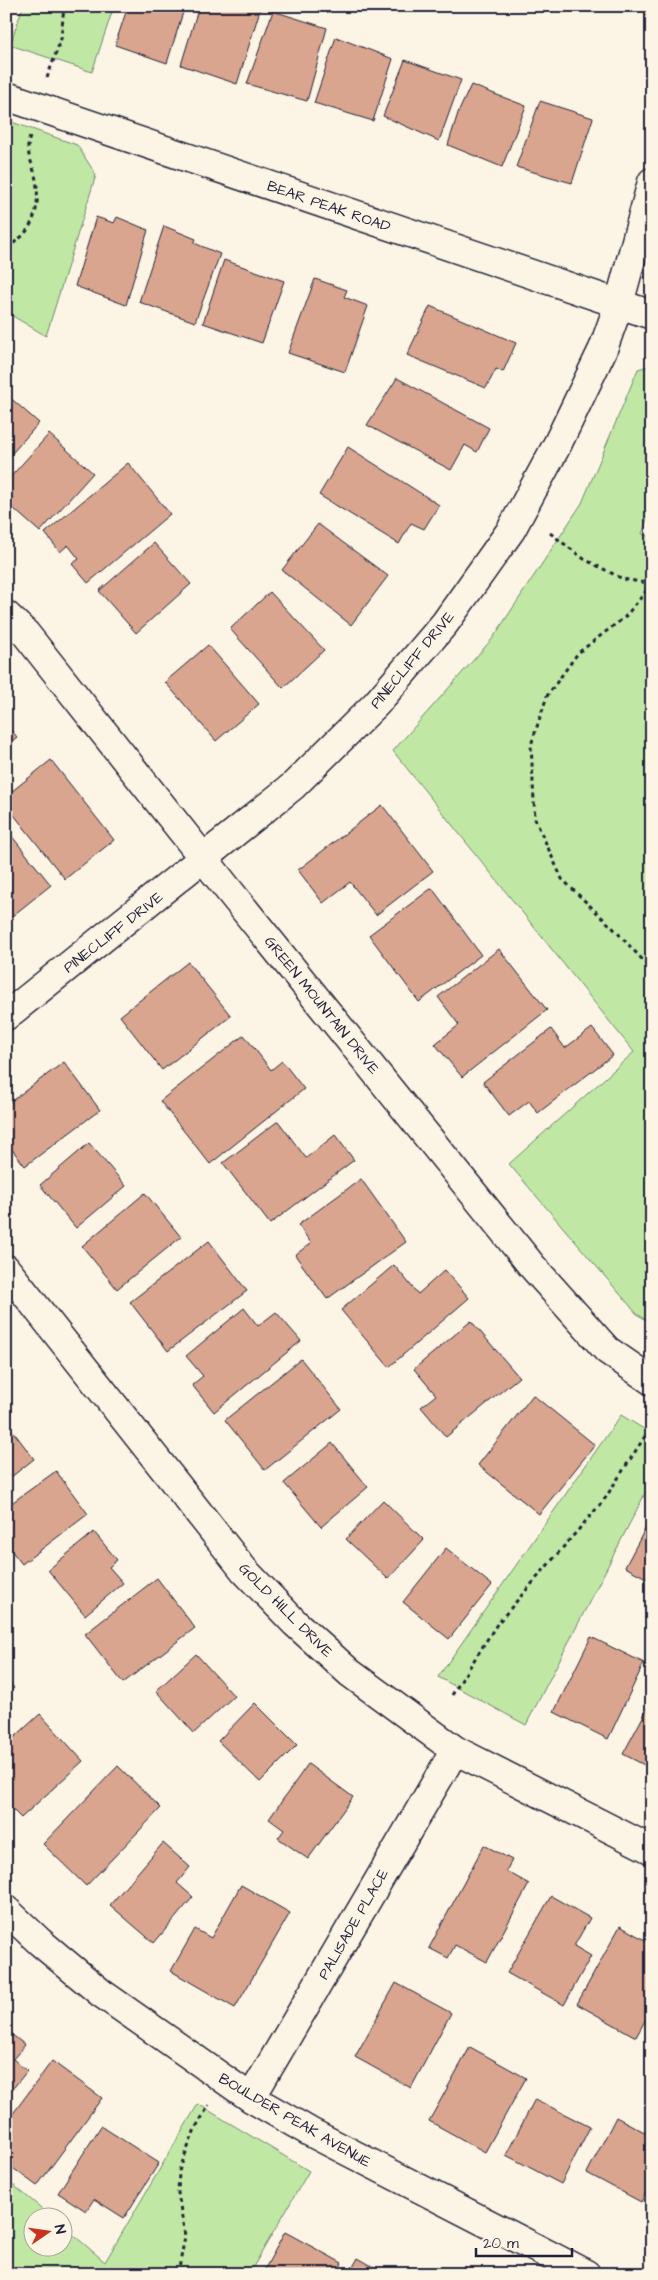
<svg xmlns="http://www.w3.org/2000/svg" width="658" height="2280" font-family="'Architects Daughter',sans-serif">
  <style>
    .green { fill: #c0e8a4; stroke: #718570 }
    .building { fill: #d9a58e; stroke: #22223b }
    .lines { fill: none; stroke-linecap: round; stroke-linejoin: round }
    .street-casing { stroke: #22223b; stroke-width: 31 }
    .path { stroke: #22223b; stroke-width: 3; stroke-dasharray: 4 4; stroke-linecap: butt }
    .street { stroke: #fcf5e5; stroke-width: 28 }
    .labels { text-anchor: middle; stroke-width: 4; stroke-linejoin: round; paint-order: stroke }
    .street-label { font-size: 15px; fill: #22223b; stroke: #fcf5e5 }
  </style>
  <rect width="100%" height="100%" fill="#fcf5e5"/>
  <filter id="ink" filterUnits="userSpaceOnUse"><feTurbulence type="fractalNoise" baseFrequency=".02" numOctaves="2"/><feDisplacementMap in="SourceGraphic" scale="10" xChannelSelector="R" yChannelSelector="G"/><feConvolveMatrix kernelMatrix="1 2 1 2 8 2 1 2 1" color-interpolation-filters="sRGB"/></filter>
  <g filter="url(#ink)">
    <path class="green" d="M23 6H114L92 72 10 45Z
      M6 120 77 145 96 175 46 336 6 312Z
      M652 365V504L642 534 652 537V1324L637 1314 509 1164 634 1052 393 751 493 638 582 503 638 369Z
      M621 1415 652 1434V1480L526 1725 438 1677Z
      M198 2104 309 2171 249 2274H6V2179L52 2217 32 2218V2248H62L63 2226 105 2262Z"/>
    <path class="building" d="M128 6H185L167 63 115 45Z
      M199 6H247L260 10 237 84 181 65Z
      M273 11 327 28 307 101 247 84Z
      M336 37 393 59 373 121 314 103Z
      M405 60 461 80 439 141 383 116Z
      M471 85 526 106 502 167 448 145 458 113Z
      M540 101 593 118 572 183 516 167Z
      M96 217 114 223 117 217 148 230 126 305 75 286Z
      M164 226 196 239 194 243 220 254 195 322 139 302Z
      M224 260 284 281 262 343 203 323Z
      M315 279 347 290 344 297 368 306 345 372 288 353Z
      M430 306 516 343 503 372 496 369 486 388 407 355Z
      M397 378 489 428 477 452 465 445 451 470 367 425Z
      M6 394 39 423 6 460Z
      M49 434 93 473 40 532 6 502V482Z
      M348 447 439 505 424 529 411 523 399 544 319 495Z
      M128 463 170 514 88 583 72 564 79 559 68 545 60 552 45 533Z
      M318 524 388 576 351 625 282 570Z
      M154 543 191 584 136 633 99 591Z
      M270 592 324 650 283 688 230 629Z
      M208 645 259 704 216 741 165 682Z
      M6 724 17 737 6 746Z
      M51 760 114 840 65 879 6 805V796Z
      M382 805 433 871 376 915 350 882 323 903 298 870Z
      M6 829 51 885 6 921Z
      M432 888 481 955 419 1002 369 935Z
      M499 949 547 1010 462 1077 435 1044 459 1025 438 997Z
      M188 962 231 1016 162 1070 120 1016Z
      M592 1028 613 1055 538 1113 529 1101 509 1116 483 1082 551 1029 565 1048Z
      M244 1035 271 1070 282 1061 304 1089 210 1164 160 1101Z
      M64 1062 100 1110 25 1166 6 1142V1105Z
      M278 1121 306 1158 335 1135 354 1160 270 1224 223 1163Z
      M89 1143 126 1186 76 1228 40 1185Z
      M361 1179 406 1242 327 1299 295 1255 311 1243 298 1225Z
      M145 1193 181 1237 117 1289 82 1246Z
      M209 1241 247 1291 168 1351 130 1302Z
      M394 1265 418 1294 445 1270 469 1298 389 1367 341 1310Z
      M244 1308 258 1326 276 1312 301 1341 214 1412 192 1385 203 1376 186 1356Z
      M471 1321 519 1377 446 1437 421 1407 436 1395 414 1369Z
      M301 1359 341 1409 265 1470 225 1420Z
      M533 1395 595 1445 539 1514 478 1465Z
      M6 1422 34 1459 6 1481Z
      M332 1443 368 1487 321 1527 284 1483Z
      M56 1471 88 1514 22 1564 6 1544V1507Z
      M383 1500 424 1540 388 1579 346 1539Z
      M652 1516V1581L625 1567Z
      M94 1532 117 1560 109 1567 123 1583 85 1615 48 1570Z
      M446 1548 492 1585 449 1639 403 1602Z
      M157 1578 195 1628 123 1683 85 1634Z
      M591 1637 644 1663 608 1739 554 1712Z
      M196 1654 234 1696 194 1733 156 1691Z
      M6 1678 14 1688 6 1694Z
      M652 1700V1769L623 1754Z
      M255 1703 297 1745 260 1782 218 1741Z
      M40 1714 83 1761 21 1818 6 1803V1745Z
      M308 1764 353 1797 308 1859 278 1838 284 1830 269 1819Z
      M118 1766 161 1808 86 1886 43 1844Z
      M163 1843 190 1867 177 1883 193 1897 154 1943 110 1905Z
      M484 1845 512 1860 506 1871 529 1884 487 1962 455 1945 448 1958 429 1948Z
      M241 1885 290 1913 235 2008 171 1971 195 1929 211 1938Z
      M551 1896 590 1918 574 1946 591 1956 564 2005 507 1973Z
      M620 1926 652 1944V2008L636 2037 577 2004Z
      M396 1983 451 2013 411 2088 355 2057Z
      M6 2030 25 2045 13 2059 27 2071 6 2097Z
      M470 2047 526 2078 485 2152 429 2121Z
      M52 2061 102 2098 37 2186 6 2163V2123Z
      M535 2099 590 2127 561 2184 506 2155Z
      M616 2117 652 2136V2182L641 2202 587 2173Z
      M101 2126 159 2163 124 2218 94 2199 86 2211 58 2193Z
      M285 2232 342 2263 336 2274H262Z
      M358 2258 386 2274H349Z"/>
    <g class="lines">
      <g class="street-casing">
        <path id="street" d="M6 96 652 315
          M6 615 26 634 227 888 532 1266 607 1350 652 1381
          M6 1016 293 786 376 704 445 623 511 530 557 445 603 349 619 304 652 182
          M6 1269 244 1570 295 1623 350 1673 455 1750 652 1850
          M6 1910 40 1942 101 1993 251 2098 310 2132 586 2274
          M251 2098 455 1750"/>
      </g>
      <path class="path" d="M47 78 61 39 64 6
        M6 247C37 233 42 201 34 171 30 157 25 150 30 137
        M550 533 584 559 623 579 652 584
        M652 584 625 617 578 653 547 696 531 745 535 819 562 879 614 929 652 970
        M452 1695 497 1624 604 1500 651 1427
        M178 2274 185 2236 178 2193 179 2171 195 2129 209 2105"/>
      <use href="#street" class="street"/>
    </g>
  </g>
  <g class="labels">
    <g class="street-label">
      <text transform="translate(329 206) rotate(19)" y="5">BEAR PEAK ROAD</text>
      <text transform="translate(412 660) rotate(-50)" y="5">PINECLIFF DRIVE</text>
      <text transform="translate(113 932) rotate(-38)" y="5">PINECLIFF DRIVE</text>
      <text transform="translate(322 1005) rotate(51)" y="5">GREEN MOUNTAIN DRIVE</text>
      <text transform="translate(286 1610) rotate(45)" y="5">GOLD HILL DRIVE</text>
      <text transform="translate(353 1924) rotate(-60)" y="5">PALISADE PLACE</text>
      <text transform="translate(295 2120) rotate(30)" y="5">BOULDER PEAK AVENUE</text>
    </g>
  </g>
  <rect width="658" height="2280" fill="none" stroke="#fcf5e5" stroke-width="25"/>
  <rect x="12" y="12" width="633" height="2255" fill="none" stroke="#22223b" stroke-width="2" filter="url(#ink)"/>
  <g transform="translate(48 2232) rotate(77)"><circle r="24" fill="#fcf5e5" stroke="#a5a1a1"/>
  <path d="M0-4L9 19L0 12L-9 19Z" fill="#c8321e"/>
  <text y="-8" font-size="14" font-weight="bold" text-anchor="middle" fill="#22223b">N</text>
  </g>
  <path d="M476 2248v8h96v-8" fill="none" stroke="#22223b" stroke-width="2.5"/>
  <text x="483" y="2248" font-size="15" fill="#22223b" stroke="#fcf5e5" stroke-width="4" paint-order="stroke">20 m</text>
</svg>
